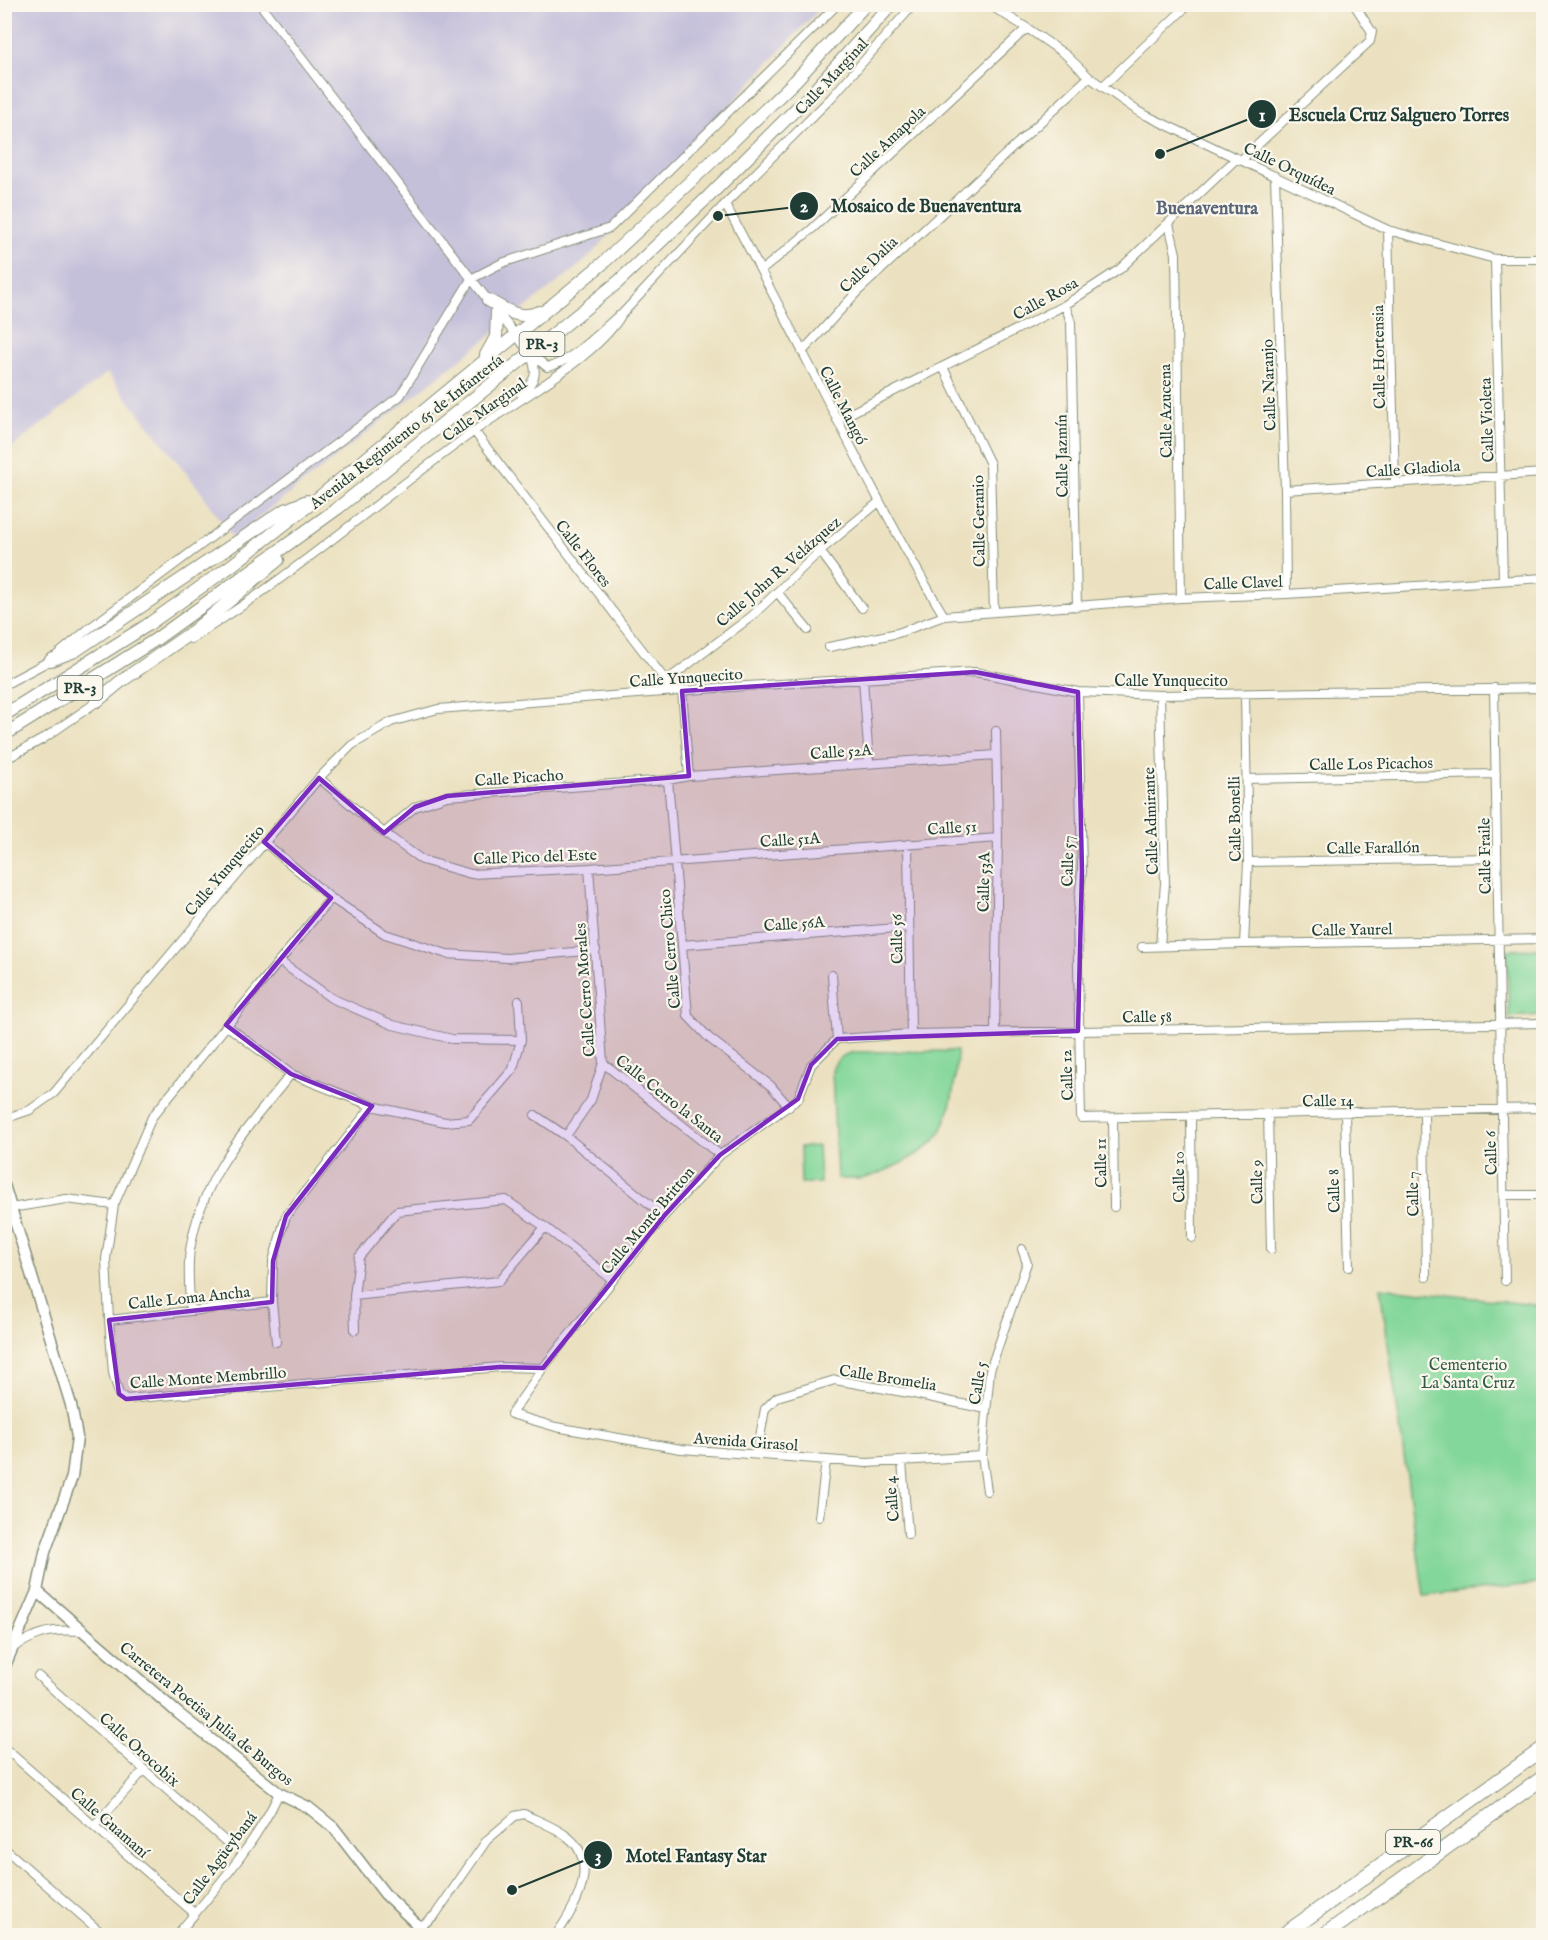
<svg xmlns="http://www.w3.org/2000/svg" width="1548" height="1940" font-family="'IM FELL English',serif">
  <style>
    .industrial { fill: #c5c0da }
    .green { fill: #83d79a; stroke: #518a67; stroke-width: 1.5 }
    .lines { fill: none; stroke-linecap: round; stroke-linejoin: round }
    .street-casing { stroke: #858f7a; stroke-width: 10 }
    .secondary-casing { stroke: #858f7a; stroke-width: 13 }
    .primary-casing { stroke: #858f7a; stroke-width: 14 }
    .highway-casing { stroke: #858f7a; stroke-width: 16 }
    .street { stroke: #fff; stroke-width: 8 }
    .secondary { stroke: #fff; stroke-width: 10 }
    .primary { stroke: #fff; stroke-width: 12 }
    .highway { stroke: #fff; stroke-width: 14 }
    .marked { fill: #7b2cbf; fill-opacity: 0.2; stroke: #7b2cbf; stroke-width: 4.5; stroke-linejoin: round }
    .labels { text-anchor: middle; stroke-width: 4.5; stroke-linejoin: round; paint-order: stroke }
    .shield { fill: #fbf7ec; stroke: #61756b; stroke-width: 1.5 }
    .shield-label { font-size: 15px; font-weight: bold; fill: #1f3d34 }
    .street-label { font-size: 16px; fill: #1f3d34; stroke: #fbf7ec }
    .park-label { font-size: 16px; fill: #335c48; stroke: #fbf7ec }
    .neighbourhood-label { font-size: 18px; font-weight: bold; fill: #596678; stroke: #fbf7ec }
    .leader { fill: none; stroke: #1f3d34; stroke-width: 2 }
    .callout-dot { fill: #1f3d34; stroke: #fbf7ec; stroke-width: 2 }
    .mark-label { font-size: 18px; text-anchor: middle; font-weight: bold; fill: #fff }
    .callout-label { font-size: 18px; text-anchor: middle; font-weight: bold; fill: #1f3d34; stroke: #fbf7ec; stroke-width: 4.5; stroke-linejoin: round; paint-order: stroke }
  </style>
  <rect width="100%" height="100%" fill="#fbf7ec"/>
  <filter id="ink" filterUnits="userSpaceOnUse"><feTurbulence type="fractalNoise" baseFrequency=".0167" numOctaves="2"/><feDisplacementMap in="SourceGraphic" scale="12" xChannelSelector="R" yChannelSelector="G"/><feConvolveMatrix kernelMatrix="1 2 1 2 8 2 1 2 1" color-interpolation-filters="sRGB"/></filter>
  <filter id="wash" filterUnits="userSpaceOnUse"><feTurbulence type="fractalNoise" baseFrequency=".008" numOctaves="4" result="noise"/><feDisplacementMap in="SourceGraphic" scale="24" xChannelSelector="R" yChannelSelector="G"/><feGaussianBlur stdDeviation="1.35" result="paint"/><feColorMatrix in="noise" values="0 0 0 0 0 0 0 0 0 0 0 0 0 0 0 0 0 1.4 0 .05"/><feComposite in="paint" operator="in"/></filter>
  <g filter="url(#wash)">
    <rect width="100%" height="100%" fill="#ebe1c0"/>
    <path class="industrial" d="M5 5H823L585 261 233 538 199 489 107 373 5 453Z"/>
    <path class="green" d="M1543 949V1015L1509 1017 1507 950Z
      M957 1051C956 1078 953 1109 940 1133 929 1152 886 1172 865 1178 856 1180 846 1179 837 1179L832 1071C835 1060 843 1054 855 1052Z
      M818 1146 820 1183H801L800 1147Z
      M1380 1287 1543 1306V1583L1424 1596Z"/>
  </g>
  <g filter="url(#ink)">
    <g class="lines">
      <g class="street-casing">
        <path id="street" d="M260 4 490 303
          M988 4 1027 28 1066 55 1089 77 1139 112 1388 230 1495 259H1538L1544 261
          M1103 86 1189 4
          M1241 160 1370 41 1372 32 1354 4
          M1275 176 1285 490 1286 594
          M725 204C800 340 864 482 944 616
          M1169 224 1176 254 1181 598
          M1388 230 1395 482
          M1495 259 1503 580
          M1538 259 1544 246
          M762 270 812 229 1027 28
          M1065 305 1071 322 1077 607
          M498 313 531 354 547 367C569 364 600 331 618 316
          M802 352 857 292 1089 77
          M943 367 990 464 994 612
          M521 394C536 380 538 374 531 355
          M837 420 1065 305 1120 269 1237 158
          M474 431 666 681 672 692
          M1285 490 1544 473
          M820 551 862 608
          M777 592 808 630
          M191 639C214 624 237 610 259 594 332 542 401 484 473 432 515 401 597 358 622 314L725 204 831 98 914 4
          M829 647 898 633 944 616 1181 598 1286 594 1544 578
          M863 679 869 762
          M666 681 752 616 820 551 879 502
          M4 685 51 660 87 630 400 396 471 279 502 263 610 228 838 4
          M1494 688 1505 1281
          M682 691 689 776
          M1078 692 1082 871 1077 917 1081 1118 1544 1108
          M1160 695 1165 883 1160 946
          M4 760 43 739 101 699
          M319 778 384 833 422 860 471 874 589 868 998 838
          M1247 779 1496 774
          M668 780 688 1016 709 1038 771 1086 789 1107
          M384 833 415 807 447 796 668 780 689 776 996 755
          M264 842 331 898 385 934 447 954 507 958 596 950
          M908 844 911 1034
          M1248 862 1497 858
          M331 898 152 1117 114 1205 106 1259 109 1320 113 1373 119 1394 126 1399 500 1367 543 1368
          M1244 944 1248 862 1245 694
          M682 945 909 927
          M1142 947 1244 944 1544 939
          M279 961 331 998 393 1025 452 1039 521 1040
          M832 975 837 1039
          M226 1025 291 1074 372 1106 445 1122 469 1120 513 1069 521 1040 519 1001
          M995 1033 998 838 996 731
          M603 1063 720 1155
          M1424 1112 1426 1277
          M1345 1113 1349 1267
          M1268 1114 1271 1249
          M535 1115 566 1136 664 1216
          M1191 1117 1192 1238
          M1113 1118 1114 1207
          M4 1119 30 1110 54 1093 319 778 352 745 391 722 438 709 730 687 975 672 1078 692 1160 695 1544 688
          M566 1136 591 1100 603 1063 589 868
          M1505 1195H1544
          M11 1208 66 1199 114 1205
          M354 1296 499 1281 545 1227
          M190 1310C190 1291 187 1269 190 1250 202 1175 245 1131 291 1074
          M109 1320 272 1302
          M355 1330 354 1296 359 1257 397 1211 506 1200 545 1227 613 1280
          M276 1342 272 1302 273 1261 286 1216 372 1106
          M757 1454 765 1409 777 1397 835 1380 914 1394 986 1409
          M982 1456 867 1463 681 1449 556 1427 511 1414 543 1368 664 1216 720 1155 798 1099 811 1065 837 1039 911 1034 1544 1023
          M902 1462 908 1534
          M987 1491 982 1456 990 1370 1027 1263 1022 1249
          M819 1517 826 1461
          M14 1647C41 1631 51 1629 82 1631
          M38 1676 225 1841
          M8 1751 194 1913
          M94 1826 144 1770
          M4 1848 105 1936
          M420 1927 435 1915 487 1840 515 1816 524 1814C540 1822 564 1830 576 1845 596 1873 572 1913 555 1936
          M176 1936C211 1894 257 1843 279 1793"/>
      </g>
      <g class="secondary-casing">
        <path id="secondary" d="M4 1185 71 1405 77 1437 72 1477 45 1552 37 1591 4 1668
          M37 1591 179 1714 279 1793 308 1807 334 1828 385 1894 429 1936"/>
      </g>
      <g class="primary-casing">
        <path id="primary" d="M488 300C504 309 520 321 539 312
          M486 355 496 337 497 311
          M51 660 75 651 283 511 307 501
          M97 701 120 682 192 632 278 560
          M4 715 146 626 232 565 322 495 516 335 602 264 708 165 796 80 866 4
          M4 735 155 640 338 508 618 282 708 197 812 93 892 4"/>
      </g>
      <g class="highway-casing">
        <path id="highway" d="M1282 1936 1544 1748
          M1323 1936 1544 1777"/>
      </g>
      <use href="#street" class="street"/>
      <use href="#secondary" class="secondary"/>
      <use href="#primary" class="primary"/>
      <use href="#highway" class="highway"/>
    </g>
  </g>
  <path class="marked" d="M975 672 1078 692 1082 871 1078 1031 837 1039 811 1065 798 1099 720 1155 664 1216 543 1368 500 1367 126 1399 119 1394 109 1320 272 1302 273 1261 286 1216 372 1106 291 1074 226 1025 331 898 264 842 319 778 384 833 415 807 447 796 689 776 682 691Z"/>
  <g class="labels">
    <g class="shield">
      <rect x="519.5" y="332" width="45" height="24" rx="4.5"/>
      <rect x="57.5" y="676" width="45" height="24" rx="4.5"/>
      <rect x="1386" y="1830" width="54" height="24" rx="4.5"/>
    </g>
    <g class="shield-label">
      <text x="542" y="349">PR-3</text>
      <text x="80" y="693">PR-3</text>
      <text x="1413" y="1847">PR-66</text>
    </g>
    <g class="street-label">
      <text transform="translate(831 76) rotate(-47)" y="6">Calle Marginal</text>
      <text transform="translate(887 141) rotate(-43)" y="6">Calle Amapola</text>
      <text transform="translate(1290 168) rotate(26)" y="6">Calle Orquídea</text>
      <text transform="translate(868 264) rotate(-44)" y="6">Calle Dalia</text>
      <text transform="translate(1045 298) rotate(-29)" y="6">Calle Rosa</text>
      <text transform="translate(1378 357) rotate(-91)" y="6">Calle Hortensia</text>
      <text transform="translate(1268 385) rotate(-92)" y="6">Calle Naranjo</text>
      <text transform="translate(844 405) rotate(63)" y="6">Calle Mangó</text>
      <text transform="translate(484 409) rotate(-35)" y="6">Calle Marginal</text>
      <text transform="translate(1165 411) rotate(-91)" y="6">Calle Azucena</text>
      <text transform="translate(1486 420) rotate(-92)" y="6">Calle Violeta</text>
      <text transform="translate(406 431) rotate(-38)" y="6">Avenida Regimiento 65 de Infantería</text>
      <text transform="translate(1061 456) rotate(-91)" y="6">Calle Jazmín</text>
      <text transform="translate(1413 468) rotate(-4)" y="6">Calle Gladiola</text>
      <text transform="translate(978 521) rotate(-91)" y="6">Calle Geranio</text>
      <text transform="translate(584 553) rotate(52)" y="6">Calle Flores</text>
      <text transform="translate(778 571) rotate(-41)" y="6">Calle John R. Velázquez</text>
      <text transform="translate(1243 582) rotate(-2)" y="6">Calle Clavel</text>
      <text transform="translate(686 677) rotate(-4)" y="6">Calle Yunquecito</text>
      <text x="1171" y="686">Calle Yunquecito</text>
      <text transform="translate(841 751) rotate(-4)" y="6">Calle 52A</text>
      <text transform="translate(1371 763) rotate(-1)" y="6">Calle Los Picachos</text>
      <text transform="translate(519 777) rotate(-4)" y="6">Calle Picacho</text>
      <text transform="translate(1234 819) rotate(-91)" y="6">Calle Bonelli</text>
      <text transform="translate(1150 821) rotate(-92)" y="6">Calle Admirante</text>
      <text transform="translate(952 827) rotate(-4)" y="6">Calle 51</text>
      <text transform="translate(790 839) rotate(-4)" y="6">Calle 51A</text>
      <text transform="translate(1373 847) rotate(-1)" y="6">Calle Farallón</text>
      <text transform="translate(535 856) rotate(-2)" y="6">Calle Pico del Este</text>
      <text transform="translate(1484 856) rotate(-91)" y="6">Calle Fraile</text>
      <text transform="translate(1067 861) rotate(-89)" y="6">Calle 57</text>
      <text transform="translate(224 870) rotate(-50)" y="6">Calle Yunquecito</text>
      <text transform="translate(983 882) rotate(-89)" y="6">Calle 53A</text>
      <text transform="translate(794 923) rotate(-4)" y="6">Calle 56A</text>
      <text transform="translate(1352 929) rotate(-1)" y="6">Calle Yaurel</text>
      <text transform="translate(896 939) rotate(-91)" y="6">Calle 56</text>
      <text transform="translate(669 949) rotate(-95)" y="6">Calle Cerro Chico</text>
      <text transform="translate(584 990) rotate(-94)" y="6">Calle Cerro Morales</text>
      <text transform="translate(1147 1016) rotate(-1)" y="6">Calle 58</text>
      <text transform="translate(1066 1075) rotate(-92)" y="6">Calle 12</text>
      <text transform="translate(670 1098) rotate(38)" y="6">Calle Cerro la Santa</text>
      <text transform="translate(1328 1100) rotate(-1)" y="6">Calle 14</text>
      <text transform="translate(1490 1153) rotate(-92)" y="6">Calle 6</text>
      <text transform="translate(1100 1163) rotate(-91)" y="6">Calle 11</text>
      <text transform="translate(1178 1177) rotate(-91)" y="6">Calle 10</text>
      <text transform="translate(1256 1182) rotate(-91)" y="6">Calle 9</text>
      <text transform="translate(1333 1191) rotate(-92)" y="6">Calle 8</text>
      <text transform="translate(1412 1194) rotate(-91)" y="6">Calle 7</text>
      <text transform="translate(647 1220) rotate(-50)" y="6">Calle Monte Britton</text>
      <text transform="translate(189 1297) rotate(-6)" y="6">Calle Loma Ancha</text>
      <text transform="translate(208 1377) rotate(-4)" y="6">Calle Monte Membrillo</text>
      <text transform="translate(888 1377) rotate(9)" y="6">Calle Bromelia</text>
      <text transform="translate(977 1383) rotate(-81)" y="6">Calle 5</text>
      <text transform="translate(746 1441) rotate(4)" y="6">Avenida Girasol</text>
      <text transform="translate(891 1499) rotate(-95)" y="6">Calle 4</text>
      <text transform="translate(207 1713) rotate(39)" y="6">Carretera Poetisa Julia de Burgos</text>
      <text transform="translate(140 1749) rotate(42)" y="6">Calle Orocobix</text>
      <text transform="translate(110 1822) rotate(41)" y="6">Calle Guamaní</text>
      <text transform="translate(219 1858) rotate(-53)" y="6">Calle Agüeybaná</text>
    </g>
    <g class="park-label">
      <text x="1468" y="1370">Cementerio<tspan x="1468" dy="18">La Santa Cruz</tspan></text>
    </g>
    <g class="neighbourhood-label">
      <text x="1207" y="214">Buenaventura</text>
    </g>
  </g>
  <path class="leader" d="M1160 154L1262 114M718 216L804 206M512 1890L598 1855"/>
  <g class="callout-dot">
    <circle cx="1160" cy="154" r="6"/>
    <circle cx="718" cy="216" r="6"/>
    <circle cx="512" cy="1890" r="6"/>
    <circle cx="1262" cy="114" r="15"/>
    <circle cx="804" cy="206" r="15"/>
    <circle cx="598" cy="1855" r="15"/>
  </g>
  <g class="mark-label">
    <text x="1262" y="121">1</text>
    <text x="804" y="212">2</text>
    <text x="598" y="1862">3</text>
  </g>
  <g class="callout-label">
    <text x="1399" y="121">Escuela Cruz Salguero Torres</text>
    <text x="926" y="212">Mosaico de Buenaventura</text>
    <text x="696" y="1862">Motel Fantasy Star</text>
  </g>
  <rect width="1548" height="1940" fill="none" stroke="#fbf7ec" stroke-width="24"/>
</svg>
